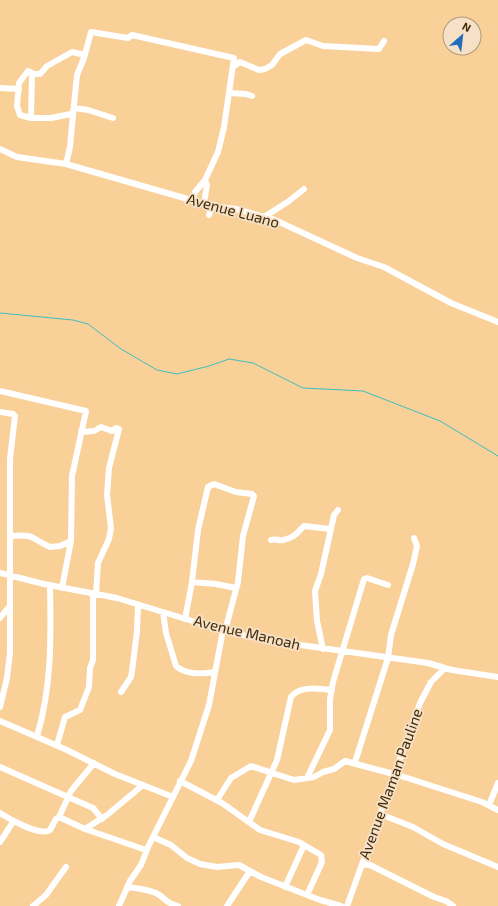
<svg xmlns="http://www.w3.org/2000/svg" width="498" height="906" font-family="'Exo 2',sans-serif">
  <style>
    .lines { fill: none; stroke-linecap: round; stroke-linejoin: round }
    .stream { stroke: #3ac0be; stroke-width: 1 }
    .minor { stroke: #fff; stroke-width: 6 }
    .labels { text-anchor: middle; stroke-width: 3.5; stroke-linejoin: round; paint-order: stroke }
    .street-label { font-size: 15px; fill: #412c0e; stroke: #f7e1c6 }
  </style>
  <rect width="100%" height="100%" fill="#fad099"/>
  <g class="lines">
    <path class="stream" d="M0 313 73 320 88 324 121 349 157 370 177 374 209 366 229 359 253 363 303 388 363 391 440 421 498 456"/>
    <path class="minor" d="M234 66 240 62 259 70 265 69 272 65 280 54 306 40 323 46 379 49 384 41
      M0 88 19 89
      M229 93 246 94 252 96
      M74 108 88 110 113 118
      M73 115 77 75 84 58 91 32 128 38 132 35 234 58 224 127 218 152 205 180 195 192 192 200
      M31 118 20 115 17 106 19 83 28 71 32 73
      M0 149 17 157 66 164 212 206 236 209 275 220 357 258 384 267 451 303 498 322
      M66 164 70 147 73 115 71 114 51 118H31L32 74H40L47 66 72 52 85 55
      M204 203 207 185 205 180
      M209 215 212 206
      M264 217 289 201 304 189
      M0 391 86 411 72 476 71 541 62 588
      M0 412 13 414 15 416 10 459V653L7 678 0 707
      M81 432 94 431 101 427 112 431 116 428 119 429 109 468 107 495 111 528 109 539 98 563 96 594
      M10 536C36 534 30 538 50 547L60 546 71 541
      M271 540C276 538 278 541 283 540 295 537 296 534 304 526L330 529
      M0 573 44 584 117 598 225 631 265 640 428 663 452 670 498 677
      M192 582 216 584 236 588
      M163 612 166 633 176 666C186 675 203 674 215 672
      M0 618 8 608
      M185 619 192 582 198 530 208 487 214 484 236 492 252 494 254 496 243 536 238 582 225 631
      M323 649 317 621 315 591 321 574 334 515 338 510
      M121 692 131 677 132 671 137 631 138 605
      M0 721 67 750 115 774 173 797
      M37 736C52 687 51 636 50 585
      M57 745 65 717 80 710 89 687 90 668 93 660V594
      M355 762 388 658 391 635 413 564 417 546 414 538
      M0 767 93 808 102 819
      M307 778 330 730V699L333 682 364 579 367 578 388 585
      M180 781 222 803 260 830 299 842 321 855 322 862 307 895
      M217 800 231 778 251 766 294 780 314 777 323 772 334 769 345 761 401 776 482 802 498 810
      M489 805 498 783
      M0 813C9 819 41 837 50 830L56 819 59 817 85 829 146 850
      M380 814 413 827 443 844 498 867
      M59 817 71 791 94 763
      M249 822 277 760 291 697C300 685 319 689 332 690
      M85 829 107 815 143 785
      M153 837 171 845 187 858 200 864 217 867 239 865 261 877 320 900 341 906
      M0 842 13 822
      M362 864 370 865 434 897 446 901 453 906
      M127 887C136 888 147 889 156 893 166 898 166 904 178 906
      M285 887 304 845
      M33 906 46 895 66 867
      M119 906 130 881 141 865 148 847 191 761 209 705 223 630
      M227 906 250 871
      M347 906 420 703 431 682 445 668"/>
  </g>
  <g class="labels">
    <g class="street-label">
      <text transform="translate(233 211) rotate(15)" y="5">Avenue Luano</text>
      <text transform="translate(247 633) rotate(13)" y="5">Avenue Manoah</text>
      <text transform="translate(391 784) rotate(-70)" y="5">Avenue Maman Pauline</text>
    </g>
  </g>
  <g transform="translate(462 36) rotate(28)"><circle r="19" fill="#f7e1c6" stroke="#ae997c"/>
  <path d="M0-3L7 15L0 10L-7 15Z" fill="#236dbd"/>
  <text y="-6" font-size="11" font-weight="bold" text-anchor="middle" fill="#412c0e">N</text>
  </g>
</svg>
